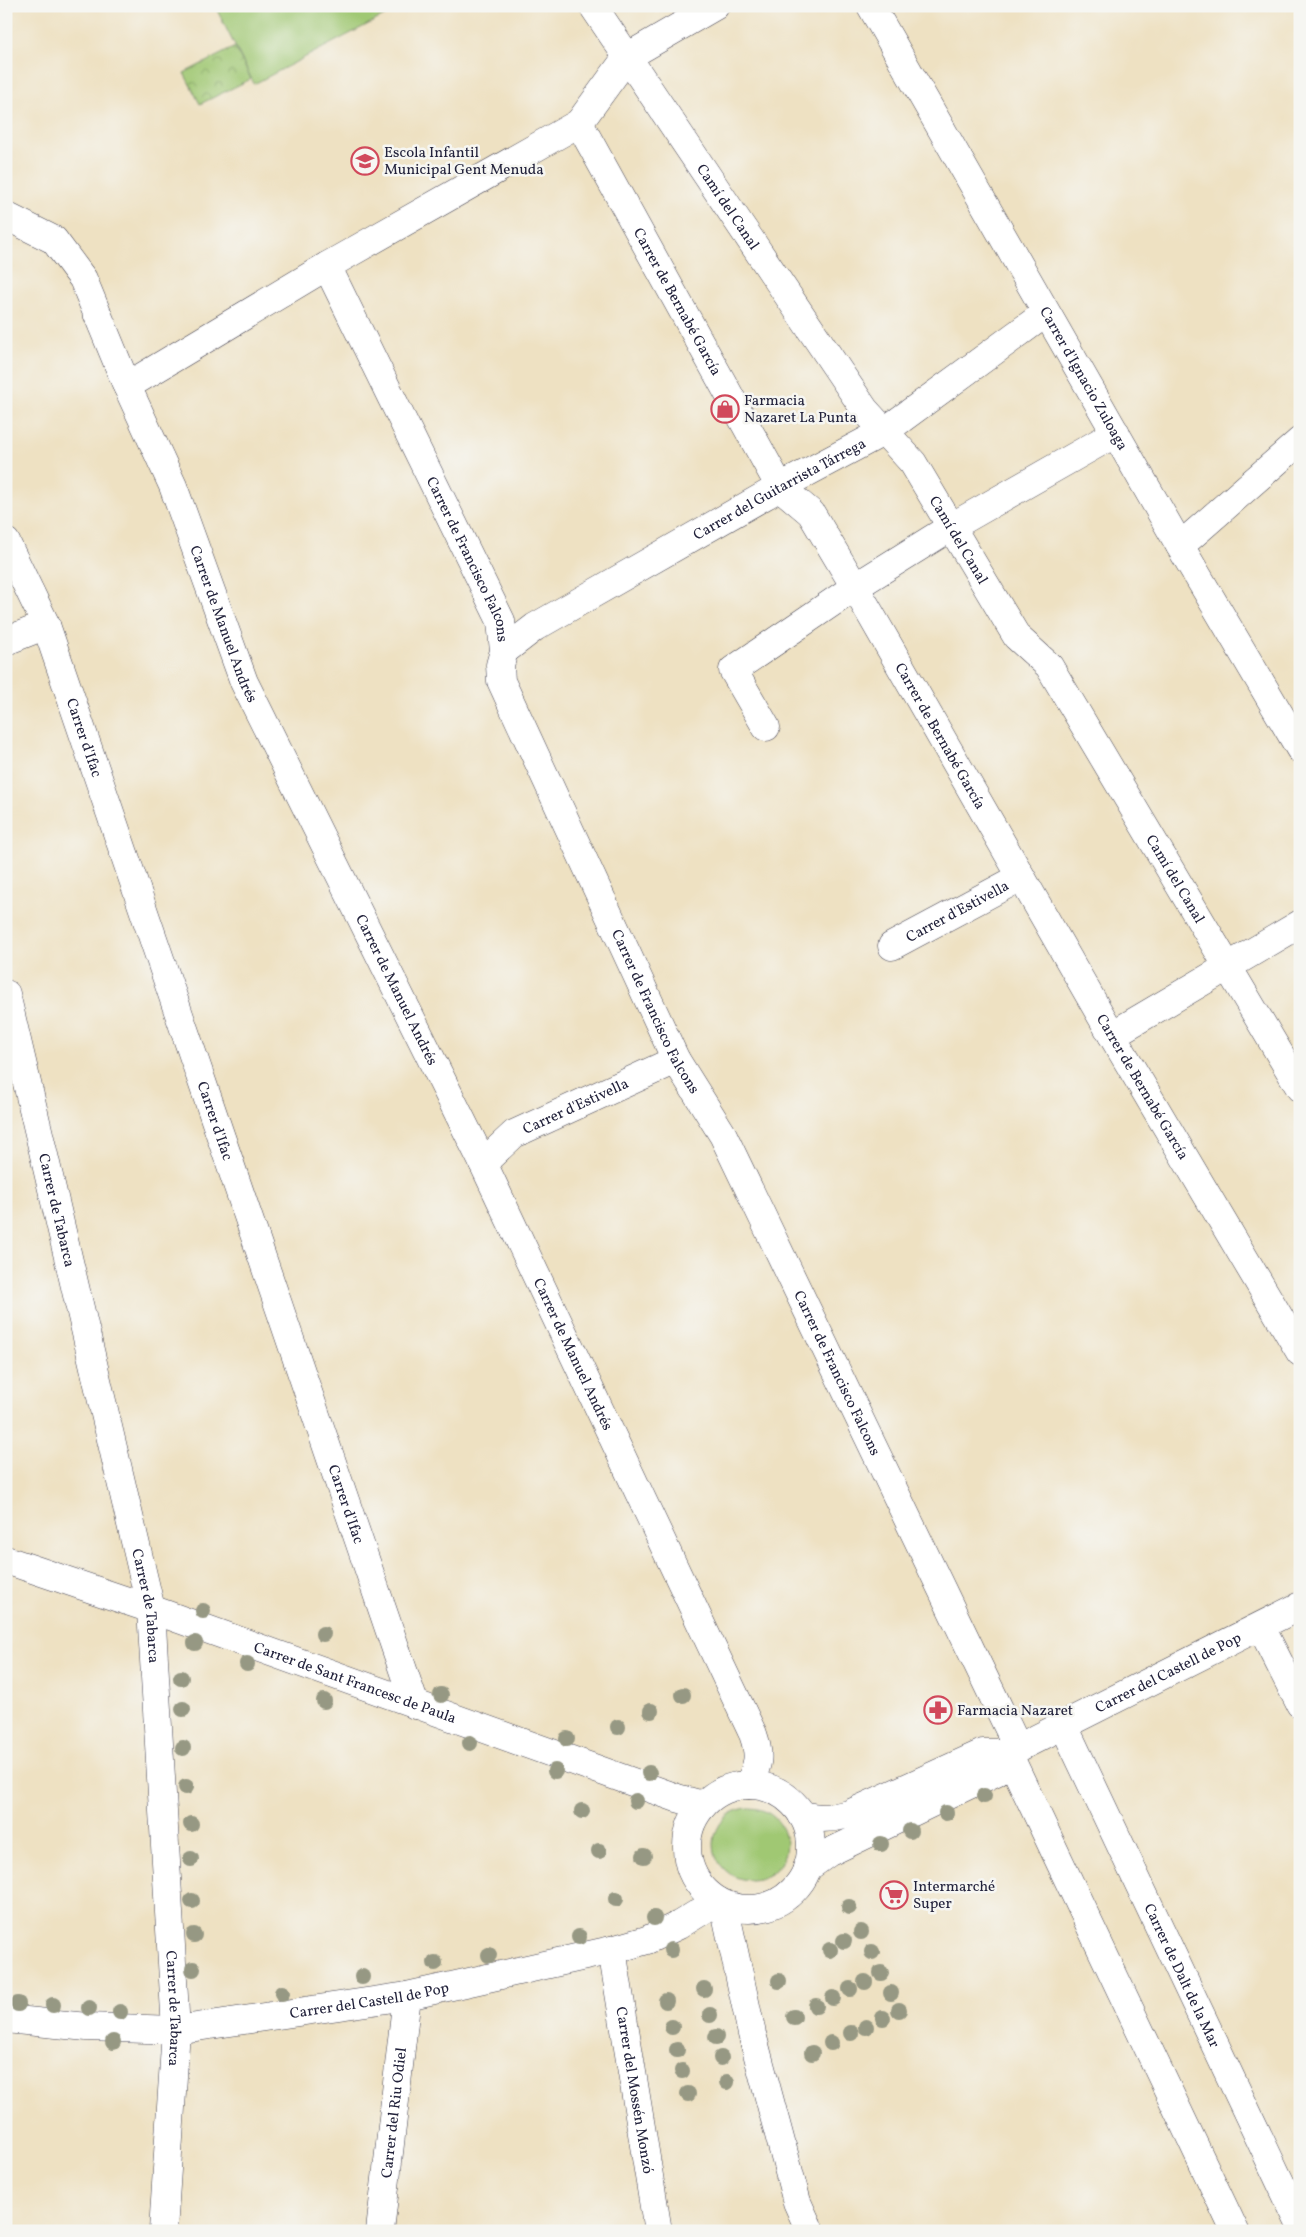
<svg xmlns="http://www.w3.org/2000/svg" width="1306" height="2237" font-family="Vollkorn,serif">
  <style>
    .grass { fill: #a0c873; stroke: #617557 }
    .park { fill: url(#park-crowns); stroke: #617557 }
    .lines { fill: none; stroke-linecap: round; stroke-linejoin: round }
    .street-casing { stroke: #413f4f; stroke-width: 29 }
    .street { stroke: #fff; stroke-width: 28 }
    .tree { fill: #969883 }
    .labels { text-anchor: middle; stroke-width: 5; stroke-linejoin: round; paint-order: stroke }
    .poi-label { font-size: 15px; fill: #22223b; stroke: #f6f6f2; text-anchor: start }
    .street-label { font-size: 15px; fill: #22223b; stroke: #f6f6f2 }
  </style>
  <defs>
    <pattern id="park-crowns" width="20" height="18" patternUnits="userSpaceOnUse" patternTransform="scale(1.25)"><rect width="20" height="18" fill="#a0c873"/><path d="M2 6a3 3 0 1 1 6 0M12 15a3 3 0 1 1 6 0" fill="none" stroke="#82a260"/></pattern>
  </defs>
  <rect width="100%" height="100%" fill="#f6f6f2"/>
  <filter id="ink" filterUnits="userSpaceOnUse"><feTurbulence type="fractalNoise" baseFrequency=".02" numOctaves="2"/><feDisplacementMap in="SourceGraphic" scale="10" xChannelSelector="R" yChannelSelector="G"/><feConvolveMatrix kernelMatrix="1 2 1 2 8 2 1 2 1" color-interpolation-filters="sRGB"/></filter>
  <filter id="wash" filterUnits="userSpaceOnUse"><feTurbulence type="fractalNoise" baseFrequency=".0096" numOctaves="4" result="noise"/><feDisplacementMap in="SourceGraphic" scale="20" xChannelSelector="R" yChannelSelector="G"/><feGaussianBlur stdDeviation="1.12" result="paint"/><feColorMatrix in="noise" values="0 0 0 0 0 0 0 0 0 0 0 0 0 0 0 0 0 1.4 0 .05"/><feComposite in="paint" operator="in"/></filter>
  <g filter="url(#wash)">
    <rect width="100%" height="100%" fill="#eee1c2"/>
    <path class="grass" d="M215 6H403L254 84Z
      M714 1844a36 36 0 1 1 72 0a36 36 0 1 1-72 0Z"/>
    <path class="park" d="M235 47 251 79 200 104 184 73Z"/>
  </g>
  <g filter="url(#ink)">
    <g class="lines">
      <g class="street-casing">
        <g id="street">
          <path id="s1" d="M593 6 865 410 913 463 1017 637 1049 666 1300 1088"/>
          <path id="s2" d="M871 6 1180 546 1300 749"/>
          <path id="s3" d="M579 123 780 487 811 513 855 587 1112 1035 1300 1352"/>
          <path id="s4" d="M6 216 54 240 83 279 127 386 173 486 244 682 483 1163 753 1734C761 1757 758 1764 749 1785"/>
          <path id="s5" d="M327 266 501 621 504 651 500 665 501 681 676 1060 723 1135 1018 1748"/>
          <path d="M127 386 327 266 579 123 627 57 715 6"/>
          <path id="s6" d="M6 542 46 625 415 1705"/>
          <path d="M1180 546 1300 441"/>
          <path d="M6 641 46 625"/>
          <path id="s7" d="M504 651 535 627 780 487 885 431 1046 313"/>
          <path d="M766 727 733 670 855 587 951 527 1116 433"/>
          <path id="s8" d="M892 946 1021 877"/>
          <path id="s9" d="M6 994 151 1609 176 2030 163 2231"/>
          <path d="M1112 1035 1300 924"/>
          <path id="s10" d="M483 1163 514 1134 676 1060"/>
          <path id="s11" d="M6 1560 151 1609 677 1798 703 1805"/>
          <path d="M1261 1627 1300 1704"/>
          <path id="s12" d="M1064 1726 1300 2224"/>
          <path d="M1008 1753 1235 2231"/>
          <circle cx="749" cy="1847" r="62"/>
          <path id="s13" d="M802 1815C820 1820 832 1818 849 1814L983 1753H1008L1300 1606"/>
          <path d="M807 1868 828 1853 996 1772 1008 1753"/>
          <path d="M724 1905 752 2034 797 2202 810 2231"/>
          <path id="s14" d="M612 1950 658 2231"/>
          <path id="s15" d="M6 2019 87 2027 176 2030 407 1996 612 1950 647 1940 679 1925 718 1901"/>
          <path id="s16" d="M380 2231 407 1996"/>
        </g>
      </g>
      <use href="#street" class="street"/>
    </g>
    <g class="tree">
      <circle cx="203" cy="1611" r="8"/>
      <circle cx="323" cy="1634" r="8"/>
      <circle cx="195" cy="1643" r="8"/>
      <circle cx="247" cy="1664" r="8"/>
      <circle cx="181" cy="1678" r="8"/>
      <circle cx="441" cy="1695" r="8"/>
      <circle cx="683" cy="1695" r="8"/>
      <circle cx="324" cy="1701" r="8"/>
      <circle cx="183" cy="1709" r="8"/>
      <circle cx="651" cy="1711" r="8"/>
      <circle cx="618" cy="1727" r="8"/>
      <circle cx="567" cy="1739" r="8"/>
      <circle cx="470" cy="1743" r="8"/>
      <circle cx="183" cy="1748" r="8"/>
      <circle cx="555" cy="1771" r="8"/>
      <circle cx="649" cy="1773" r="8"/>
      <circle cx="186" cy="1787" r="8"/>
      <circle cx="984" cy="1796" r="8"/>
      <circle cx="636" cy="1801" r="8"/>
      <circle cx="582" cy="1811" r="8"/>
      <circle cx="946" cy="1813" r="8"/>
      <circle cx="191" cy="1824" r="8"/>
      <circle cx="910" cy="1831" r="8"/>
      <circle cx="881" cy="1844" r="8"/>
      <circle cx="599" cy="1851" r="8"/>
      <circle cx="644" cy="1856" r="8"/>
      <circle cx="191" cy="1859" r="8"/>
      <circle cx="616" cy="1899" r="8"/>
      <circle cx="192" cy="1901" r="8"/>
      <circle cx="849" cy="1907" r="8"/>
      <circle cx="654" cy="1918" r="8"/>
      <circle cx="861" cy="1932" r="8"/>
      <circle cx="194" cy="1935" r="8"/>
      <circle cx="579" cy="1937" r="8"/>
      <circle cx="844" cy="1941" r="8"/>
      <circle cx="671" cy="1950" r="8"/>
      <circle cx="830" cy="1950" r="8"/>
      <circle cx="872" cy="1952" r="8"/>
      <circle cx="489" cy="1955" r="8"/>
      <circle cx="435" cy="1963" r="8"/>
      <circle cx="193" cy="1969" r="8"/>
      <circle cx="881" cy="1973" r="8"/>
      <circle cx="362" cy="1977" r="8"/>
      <circle cx="779" cy="1981" r="8"/>
      <circle cx="865" cy="1982" r="8"/>
      <circle cx="704" cy="1989" r="8"/>
      <circle cx="850" cy="1989" r="8"/>
      <circle cx="282" cy="1993" r="8"/>
      <circle cx="891" cy="1993" r="8"/>
      <circle cx="833" cy="1998" r="8"/>
      <circle cx="666" cy="2001" r="8"/>
      <circle cx="18" cy="2004" r="8"/>
      <circle cx="53" cy="2005" r="8"/>
      <circle cx="816" cy="2006" r="8"/>
      <circle cx="89" cy="2008" r="8"/>
      <circle cx="899" cy="2010" r="8"/>
      <circle cx="120" cy="2012" r="8"/>
      <circle cx="710" cy="2015" r="8"/>
      <circle cx="794" cy="2017" r="8"/>
      <circle cx="883" cy="2018" r="8"/>
      <circle cx="672" cy="2027" r="8"/>
      <circle cx="866" cy="2027" r="8"/>
      <circle cx="851" cy="2033" r="8"/>
      <circle cx="716" cy="2037" r="8"/>
      <circle cx="113" cy="2042" r="8"/>
      <circle cx="831" cy="2043" r="8"/>
      <circle cx="677" cy="2050" r="8"/>
      <circle cx="812" cy="2053" r="8"/>
      <circle cx="721" cy="2058" r="8"/>
      <circle cx="682" cy="2071" r="8"/>
      <circle cx="727" cy="2082" r="8"/>
      <circle cx="688" cy="2094" r="8"/>
    </g>
  </g>
  <defs>
    <g id="school-ring" transform="scale(1.4375)"><circle r="9.5" fill="#f6f6f2" stroke="#d1495b" stroke-width="1.5"/><path d="M0-5L7-2L0 1L-7-2ZM-4 1L0 2.5L4 1V4Q0 6-4 4Z" fill="#d1495b"/></g>
    <g id="shop-ring" transform="scale(1.4375)"><circle r="9.5" fill="#f6f6f2" stroke="#d1495b" stroke-width="1.5"/><path d="M-5-2.5h2.3a2.7 3.5 0 0 1 5.4 0H5L5.5 6h-11ZM-1.5-2.5h3a1.5 2.3 0 0 0-3 0Z" fill="#d1495b"/></g>
    <g id="pharmacy-ring" transform="scale(1.4375)"><circle r="9.5" fill="#f6f6f2" stroke="#d1495b" stroke-width="1.5"/><path d="M-2-6h4v4h4v4h-4v4h-4v-4h-4v-4h4Z" fill="#d1495b"/></g>
    <g id="supermarket-ring" transform="scale(1.4375)"><circle r="9.5" fill="#f6f6f2" stroke="#d1495b" stroke-width="1.5"/><path d="M-6-5.5h2.5l.6 2H6L4.5 2H-2.5L-4.4-4H-6ZM-1.5 3.2a1.3 1.3 0 1 0 .1 0ZM3 3.2a1.3 1.3 0 1 0 .1 0Z" fill="#d1495b"/></g>
  </defs>
  <g fill-rule="evenodd">
    <use href="#school-ring" x="365" y="161"/>
    <use href="#shop-ring" x="725" y="409"/>
    <use href="#pharmacy-ring" x="938" y="1710"/>
    <use href="#supermarket-ring" x="894" y="1895"/>
  </g>
  <g class="labels">
    <g class="poi-label">
      <text x="384" y="157">Escola Infantil<tspan x="384" dy="17">Municipal Gent Menuda</tspan></text>
      <text x="744" y="405">Farmacia<tspan x="744" dy="17">Nazaret La Punta</tspan></text>
      <text x="957" y="1715">Farmacia Nazaret</text>
      <text x="913" y="1891">Intermarché<tspan x="913" dy="17">Super</tspan></text>
    </g>
    <g class="street-label">
      <text dy="5" stroke="none"><textPath href="#s1" startOffset="242">Camí del Canal</textPath></text>
      <text dy="5" stroke="none"><textPath href="#s3" startOffset="204">Carrer de Bernabé García</textPath></text>
      <text dy="5" stroke="none"><textPath href="#s2" startOffset="429">Carrer d'Ignacio Zuloaga</textPath></text>
      <text dy="5" stroke="none"><textPath href="#s7" startOffset="320">Carrer del Guitarrista Tárrega</textPath></text>
      <text dy="5" stroke="none"><textPath href="#s1" startOffset="648">Camí del Canal</textPath></text>
      <text dy="5" stroke="none"><textPath href="#s5" startOffset="326">Carrer de Francisco Falcons</textPath></text>
      <text dy="5" stroke="none"><textPath href="#s4" startOffset="475">Carrer de Manuel Andrés</textPath></text>
      <text dy="5" stroke="none"><textPath href="#s3" startOffset="714">Carrer de Bernabé García</textPath></text>
      <text dy="5" stroke="none"><textPath href="#s6" startOffset="211">Carrer d'Ifac</textPath></text>
      <text dy="5" stroke="none"><textPath href="#s1" startOffset="1052">Camí del Canal</textPath></text>
      <text dy="5" stroke="none"><textPath href="#s8" startOffset="74">Carrer d'Estivella</textPath></text>
      <text dy="5" stroke="none"><textPath href="#s4" startOffset="880">Carrer de Manuel Andrés</textPath></text>
      <text dy="5" stroke="none"><textPath href="#s5" startOffset="821">Carrer de Francisco Falcons</textPath></text>
      <text dy="5" stroke="none"><textPath href="#s3" startOffset="1119">Carrer de Bernabé García</textPath></text>
      <text dy="5" stroke="none"><textPath href="#s10" startOffset="110">Carrer d'Estivella</textPath></text>
      <text dy="5" stroke="none"><textPath href="#s6" startOffset="616">Carrer d'Ifac</textPath></text>
      <text dy="5" stroke="none"><textPath href="#s9" startOffset="222">Carrer de Tabarca</textPath></text>
      <text dy="5" stroke="none"><textPath href="#s4" startOffset="1285">Carrer de Manuel Andrés</textPath></text>
      <text dy="5" stroke="none"><textPath href="#s5" startOffset="1226">Carrer de Francisco Falcons</textPath></text>
      <text dy="5" stroke="none"><textPath href="#s6" startOffset="1021">Carrer d'Ifac</textPath></text>
      <text dy="5" stroke="none"><textPath href="#s9" startOffset="628">Carrer de Tabarca</textPath></text>
      <text dy="5" stroke="none"><textPath href="#s13" startOffset="399">Carrer del Castell de Pop</textPath></text>
      <text dy="5" stroke="none"><textPath href="#s11" startOffset="370">Carrer de Sant Francesc de Paula</textPath></text>
      <text dy="5" stroke="none"><textPath href="#s12" startOffset="276">Carrer de Dalt de la Mar</textPath></text>
      <text dy="5" stroke="none"><textPath href="#s15" startOffset="366">Carrer del Castell de Pop</textPath></text>
      <text dy="5" stroke="none"><textPath href="#s9" startOffset="1032">Carrer de Tabarca</textPath></text>
      <text dy="5" stroke="none"><textPath href="#s14" startOffset="142">Carrer del Mossén Monzó</textPath></text>
      <text dy="5" stroke="none"><textPath href="#s16" startOffset="119">Carrer del Riu Odiel</textPath></text>
    </g>
  </g>
  <rect width="1306" height="2237" fill="none" stroke="#f6f6f2" stroke-width="25"/>
</svg>
